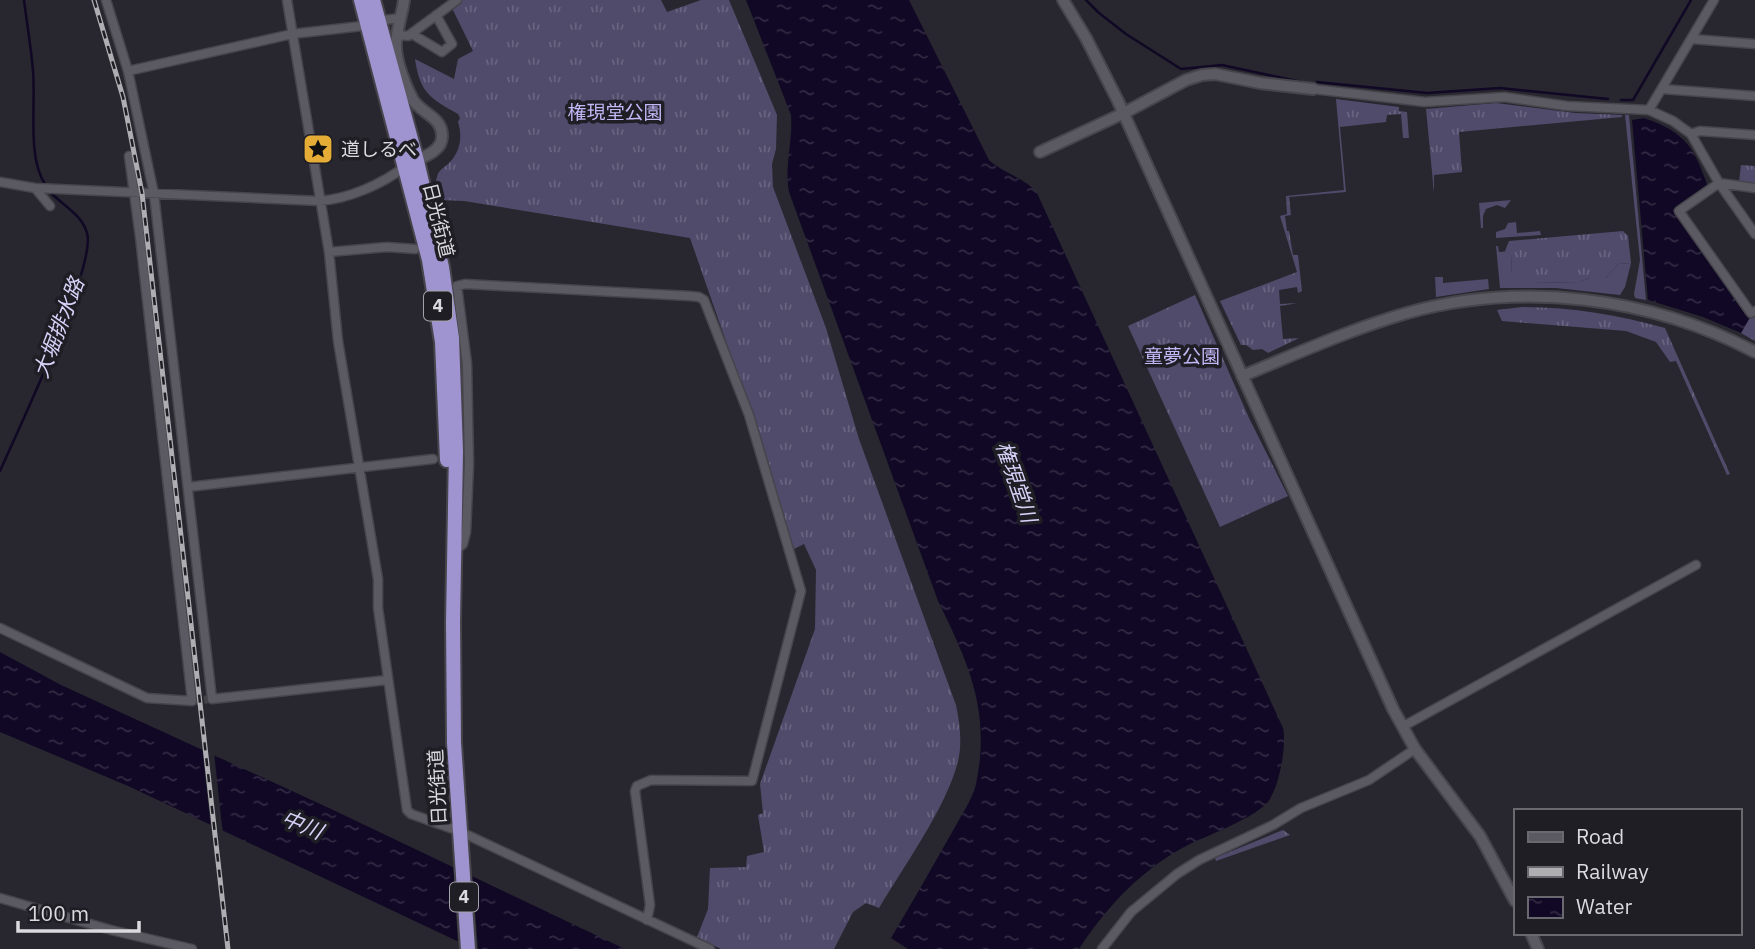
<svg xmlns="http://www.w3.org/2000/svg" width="1755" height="949" font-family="'IBM Plex Sans','Noto Sans JP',sans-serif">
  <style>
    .grass { fill: url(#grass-tufts) }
    .garden { fill: #504a6b }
    .water { fill: url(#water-ripples) }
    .pier { fill: #28272f }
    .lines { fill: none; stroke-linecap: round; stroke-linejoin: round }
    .stream { stroke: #100824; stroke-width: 2.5 }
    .minor-tunnel { stroke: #434249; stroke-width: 8; stroke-dasharray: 8 4; stroke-linecap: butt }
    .minor-casing { stroke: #46454b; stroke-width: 11 }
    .tertiary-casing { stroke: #46454b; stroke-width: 14 }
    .trunk-casing { stroke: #46454b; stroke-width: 18 }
    .minor { stroke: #5b5a63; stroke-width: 8 }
    .tertiary { stroke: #5b5a63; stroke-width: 10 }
    .trunk { stroke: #9f94d0; stroke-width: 14 }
    .rail-casing { stroke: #afaeb3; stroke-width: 5 }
    .rail { stroke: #1f1e25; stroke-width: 2.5; stroke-dasharray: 8; stroke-linecap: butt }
    .labels { text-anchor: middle; stroke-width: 7; stroke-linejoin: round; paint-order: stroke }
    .shield { fill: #1f1e25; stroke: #a3a2a7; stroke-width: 2 }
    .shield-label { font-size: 18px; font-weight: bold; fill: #dbdadf }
    .park-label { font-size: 19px; fill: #c2b8f6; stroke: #1f1e25 }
    .poi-label { font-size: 19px; fill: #dbdadf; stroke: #1f1e25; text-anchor: start }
    .street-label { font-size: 19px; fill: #dbdadf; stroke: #1f1e25 }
    .water-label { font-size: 21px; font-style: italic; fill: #d7d2f8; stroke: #1f1e25 }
  </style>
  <defs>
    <pattern id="grass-tufts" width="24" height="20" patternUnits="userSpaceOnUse" patternTransform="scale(1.75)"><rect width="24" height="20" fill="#504a6b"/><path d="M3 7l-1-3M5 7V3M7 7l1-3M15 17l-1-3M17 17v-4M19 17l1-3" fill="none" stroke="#696480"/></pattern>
    <pattern id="water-ripples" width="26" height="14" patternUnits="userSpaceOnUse" patternTransform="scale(1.75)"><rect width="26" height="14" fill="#100824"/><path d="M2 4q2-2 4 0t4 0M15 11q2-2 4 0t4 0" fill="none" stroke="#322b43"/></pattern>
  </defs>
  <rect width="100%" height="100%" fill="#28272f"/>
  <path class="grass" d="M462 0H661L667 12 701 0H729L777 115 776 149 772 164 773 187 826 328 859 439 956 705C959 719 961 733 960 748 957 793 903 867 879 908L866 903 853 912 834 949H721L697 937 708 909 710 868 746 867 747 856 764 852 758 815 763 813 760 784 815 629 816 570 804 544 794 549 752 416 690 238 464 201 440 200C438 193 434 185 437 177 438 171 443 168 448 164 460 153 463 137 458 122L460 118 458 114C430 98 420 93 415 59L454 79 458 59 473 51 452 8Z
    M1336 99 1399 107V111L1407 112 1409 138H1403L1401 114 1387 115 1386 122 1340 127 1346 192 1289 197 1291 215 1285 216 1287 231H1289L1293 255H1298L1302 291 1298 293 1297 287 1279 290 1280 304 1298 303 1280 306 1283 339 1299 338 1268 353 1262 349 1253 350 1246 345H1241L1220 301 1297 272 1280 216 1287 214 1286 196 1344 190Z
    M1496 103 1575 113 1622 115V117L1459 132 1462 172 1434 175V193L1426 109Z
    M1741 165 1755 166V184L1739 182Z
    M1623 231 1628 236 1631 263 1618 264 1606 278H1590L1579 282 1533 283 1512 274 1511 255 1505 251 1509 241Z
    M1195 295 1249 418 1288 496 1220 527 1128 326Z
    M1522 307C1571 307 1618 315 1665 328L1730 474 1727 475 1676 361 1670 362 1656 342 1626 331 1502 321 1497 310Z
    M1755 315V341L1741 333 1749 319Z
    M1283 830 1290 835 1216 861 1215 858Z"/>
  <path class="garden" d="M1625 115H1629L1646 300 1635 298 1634 294 1640 260Z
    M1511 200 1505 208 1497 205 1486 209 1483 216V228H1481L1479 203Z
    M1516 222 1517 233 1540 231 1541 235 1496 238V232L1505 229 1508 223Z
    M1496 246H1498L1499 252 1508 251 1511 255 1512 273 1532 274 1533 283 1579 282 1590 278H1606L1618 264 1631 263 1625 287 1620 295 1556 288H1500Z
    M1435 277H1443V283L1488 279 1489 289 1436 297Z
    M1198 342 1206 344 1210 352 1207 358 1190 365C1180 356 1186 345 1198 342Z
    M1172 353 1182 357 1183 368 1169 375 1162 374 1157 368V362Z"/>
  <path class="water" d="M746 0H909L989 160C1004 174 1024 177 1037 193L1283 728C1287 745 1279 791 1266 804 1251 819 1211 834 1190 844 1144 867 1107 906 1079 949H908L891 938C913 901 934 864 955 827 962 814 973 798 976 784 991 712 969 664 938 601L789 192C784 165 793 142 791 115Z
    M1644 118C1675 129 1690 139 1702 171 1704 177 1707 181 1707 186L1673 210 1749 319 1741 333 1703 317 1648 300 1632 120Z
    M0 652 61 685 329 808 625 949H474L128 786 0 732Z"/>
  <path class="pier" d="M202 746 214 752 223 835 211 829Z
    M453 862 472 871 478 949H466L458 945Z"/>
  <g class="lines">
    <path class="stream" d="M24 0C27 24 31 47 33 71 36 104 27 157 45 184
      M1086 0 1099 13 1126 34 1181 69 1222 65 1306 83
      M1317 82 1427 93 1500 88 1608 99
      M1621 100H1633L1691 0
      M0 471C17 432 97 265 87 233 82 215 64 206 51 193"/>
    <path class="minor-tunnel" d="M192 701 212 699"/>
    <g class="minor-casing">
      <path id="minor" d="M106 0 128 71 154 194 212 699 387 680
        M287 0 329 252 338 341 378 579V608L407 810 411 814 459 831 710 949
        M384 20 401 18
        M412 34 442 52 452 44 436 15
        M398 35 408 36 457 0
        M1692 39 1755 44
        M128 71 292 34 362 26
        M1313 89 1425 102 1504 97 1567 106 1649 110 1673 121 1691 134 1719 183 1755 234
        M1662 89 1755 96
        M1649 110 1714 0
        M1691 134 1700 131 1755 135
        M0 182 35 188 319 201C349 199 382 184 406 166
        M35 188 50 206
        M1755 188 1719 183 1679 211 1751 313 1755 311
        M329 252 387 247 415 249
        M188 487 433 459
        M455 551 463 544 466 532 469 464 467 364 457 286 465 284 690 296 699 297 704 300 749 415 801 591 752 781 651 780 637 786 635 791 650 905 647 920
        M0 628 147 698 192 701 140 237 129 156
        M1402 727 1696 565
        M0 898 111 930 192 949
        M1102 949 1131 912 1177 874 1199 860 1273 825 1301 808 1369 780 1415 749"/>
    </g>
    <g class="tertiary-casing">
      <path id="tertiary" d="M404 0C402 14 397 29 396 43 395 60 405 85 413 100 422 114 443 117 442 137 442 151 423 157 411 163
        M1063 0 1086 38 1118 101 1393 709 1415 749 1480 836 1515 901
        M1040 152 1124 113 1186 80 1202 75 1215 74 1260 83 1313 89
        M1242 376C1296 354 1351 329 1407 313 1522 281 1650 297 1755 352
        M1531 933 1538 949"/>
    </g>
    <g class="trunk-casing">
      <path id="trunk" d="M361 0 429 260 442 342 447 460
        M373 0 417 161 442 267 452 338 456 451 453 622 454 743 468 949"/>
    </g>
    <use href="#minor" class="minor"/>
    <use href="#tertiary" class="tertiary"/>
    <use href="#trunk" class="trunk"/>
    <g class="rail-casing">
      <path id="rail" d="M94 0 123 97 142 193 228 949"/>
    </g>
    <use href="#rail" class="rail"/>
  </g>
  <defs>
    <g id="sight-square" transform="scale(1.575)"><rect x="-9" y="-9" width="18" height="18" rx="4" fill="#e5ad35" stroke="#1f1e25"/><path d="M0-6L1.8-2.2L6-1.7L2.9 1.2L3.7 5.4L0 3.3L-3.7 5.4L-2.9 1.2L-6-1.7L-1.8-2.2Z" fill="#111"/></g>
  </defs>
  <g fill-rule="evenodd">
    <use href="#sight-square" x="318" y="149"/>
  </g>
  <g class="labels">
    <g class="shield">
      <rect x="424" y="291.5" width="28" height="29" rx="5"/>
      <rect x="450" y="882.5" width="28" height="29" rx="5"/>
    </g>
    <g class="shield-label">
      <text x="438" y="312">4</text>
      <text x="464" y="903">4</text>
    </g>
    <g class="park-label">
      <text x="615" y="119">権現堂公園</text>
      <text x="1182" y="363">童夢公園</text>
    </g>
    <g class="poi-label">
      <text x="341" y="156">道しるべ</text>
    </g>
    <g class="street-label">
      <text transform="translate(439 220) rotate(76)" y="7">日光街道</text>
      <text transform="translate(437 787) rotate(-93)" y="7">日光街道</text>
    </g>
    <g class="water-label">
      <text transform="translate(59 328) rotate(-69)" y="7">大堀排水路</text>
      <text transform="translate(1016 482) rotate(71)" y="7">権現堂川</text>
      <text transform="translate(302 825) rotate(22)" y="7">中川</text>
    </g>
  </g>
  <rect x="1514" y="809" width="228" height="126" fill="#1f1e25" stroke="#6a696f" stroke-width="2"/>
  <rect x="1528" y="832" width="35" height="10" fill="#5b5a63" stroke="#6a696f" stroke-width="2"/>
  <text x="1576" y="844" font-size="21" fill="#dbdadf">Road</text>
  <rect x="1528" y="867" width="35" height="10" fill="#afaeb3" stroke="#6a696f" stroke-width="2"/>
  <text x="1576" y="879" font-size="21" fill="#dbdadf">Railway</text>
  <rect x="1528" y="897" width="35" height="21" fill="url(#water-ripples)" stroke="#6a696f" stroke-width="2"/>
  <text x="1576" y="914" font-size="21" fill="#dbdadf">Water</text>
  <path d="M18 921v10h121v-10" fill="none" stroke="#dbdadf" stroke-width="3.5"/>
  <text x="28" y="921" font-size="21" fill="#dbdadf" stroke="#1f1e25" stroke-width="5" paint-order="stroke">100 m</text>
</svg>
